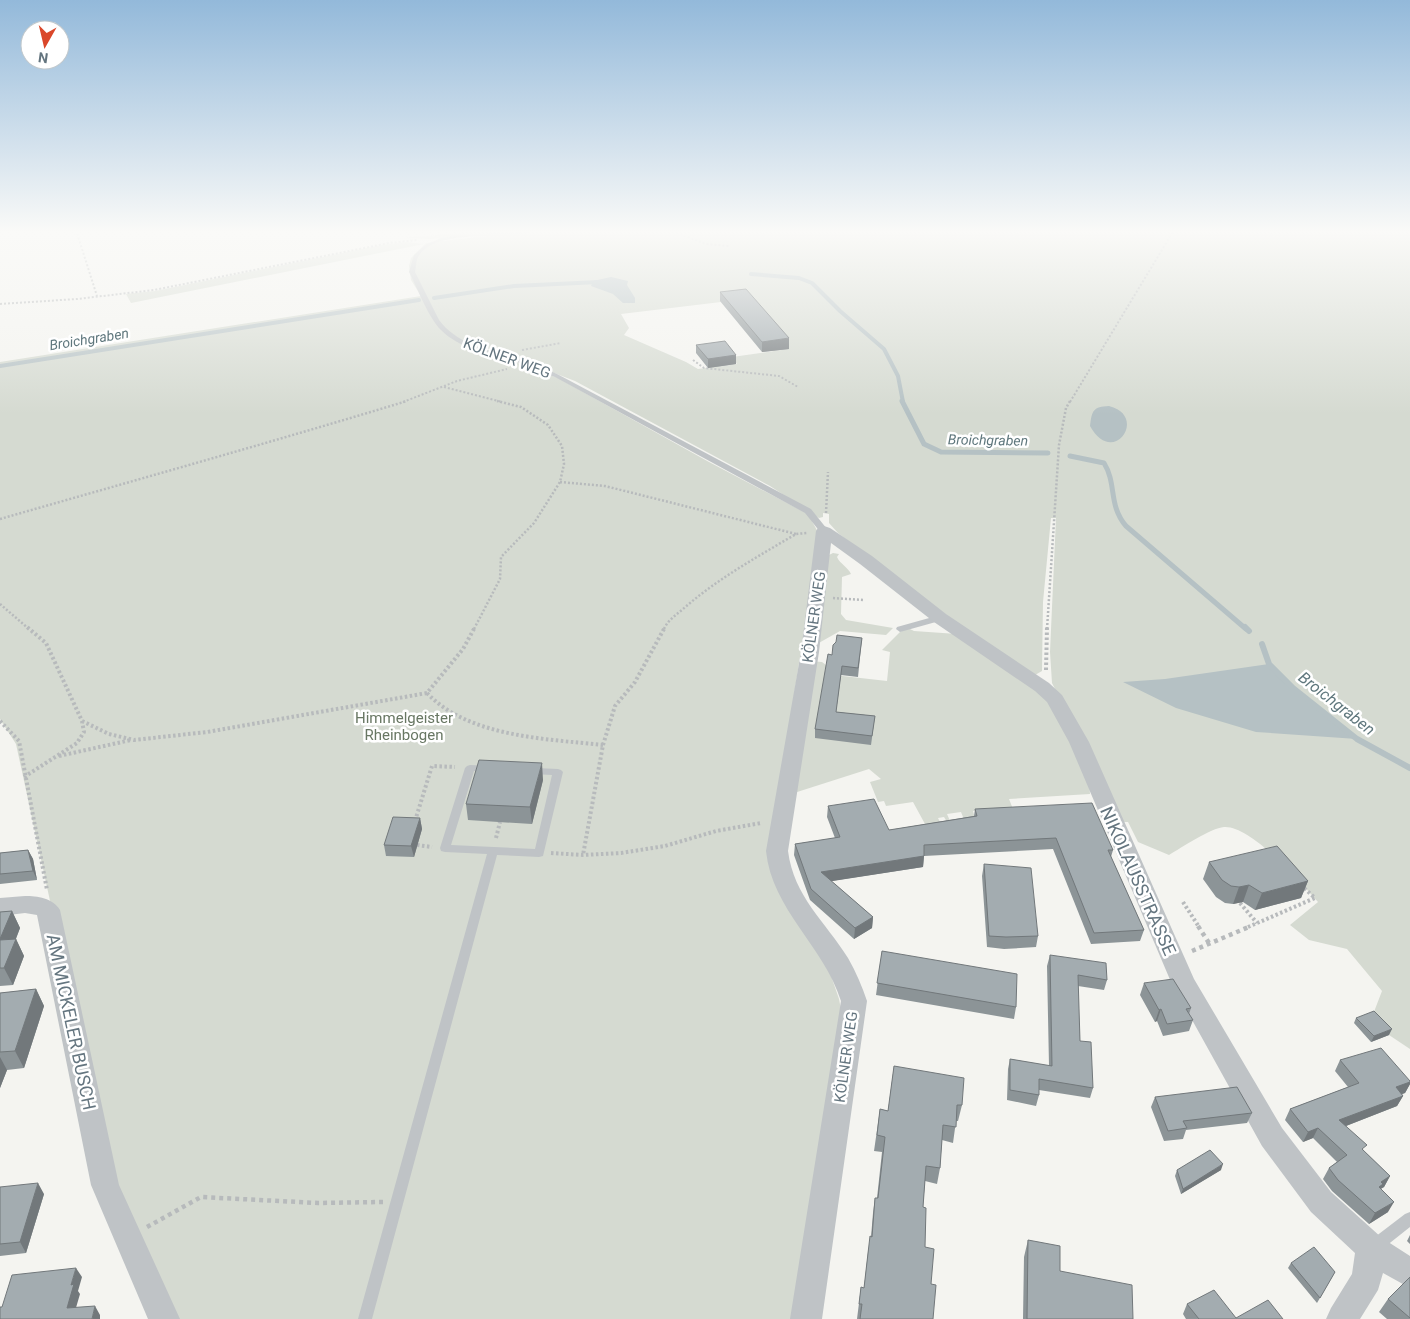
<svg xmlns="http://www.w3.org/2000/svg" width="1410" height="1319" font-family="Roboto,sans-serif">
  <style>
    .green { fill: #d5dad1; fill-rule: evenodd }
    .water { fill: #b5c1c4 }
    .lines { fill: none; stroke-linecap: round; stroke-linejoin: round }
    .stream-far2 { stroke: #b5c1c4; stroke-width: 4 }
    .stream-far1 { stroke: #b5c1c4; stroke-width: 5 }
    .stream { stroke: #b5c1c4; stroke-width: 6 }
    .path-far3 { stroke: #b7babc; stroke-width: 2; stroke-dasharray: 2 2; stroke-linecap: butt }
    .path-far2 { stroke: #b7babc; stroke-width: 2.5; stroke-dasharray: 2 2; stroke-linecap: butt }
    .path-far1 { stroke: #b7babc; stroke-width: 4; stroke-dasharray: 2.5 2.5; stroke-linecap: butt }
    .path { stroke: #b7babc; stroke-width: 4.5; stroke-dasharray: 4 4; stroke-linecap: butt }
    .service { fill: #bfc3c6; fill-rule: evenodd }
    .minor { fill: #bfc3c6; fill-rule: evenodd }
    .wall { fill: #8c9497 }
    .shaded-wall { fill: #72787b }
    .building { fill: #a3acb0; stroke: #72787b }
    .labels { text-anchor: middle; stroke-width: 5; stroke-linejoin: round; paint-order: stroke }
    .far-water-label { font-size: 14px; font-style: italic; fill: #5f777d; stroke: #fff }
    .street-label { font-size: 15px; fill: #64757f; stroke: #fff }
    .park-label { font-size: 15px; fill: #687763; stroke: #fff }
    .water-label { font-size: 16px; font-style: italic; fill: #5f777d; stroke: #fff }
    .near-street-label { font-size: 18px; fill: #64757f; stroke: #fff }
  </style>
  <rect width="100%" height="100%" fill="#f4f4f0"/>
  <path class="green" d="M491 230H526L431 239 404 238Z
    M537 230H1410V1049L1389 1035 1372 1017 1382 991 1347 949 1309 940 1290 925 1318 902C1300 882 1251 825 1224 827 1211 828 1181 848 1169 855L1138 842 1128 822H1123L1052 683 1050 652 1056 518H1051L1043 602 1042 671 1035 675 1015 665 878 565 838 533 829 523V514L823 513V517L819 518 770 486 575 381 497 351 454 339 558 378 709 462 808 514 819 534 771 844 828 967 839 999 844 1025 796 1319H174L111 1182 16 744 0 719V362L421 296 411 280 409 266 411 258 426 243ZM746 299 788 349 732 357 737 364 698 369 686 362 624 335 629 328 621 314Z
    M407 242 424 244 131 303 126 294 155 291 382 245Z
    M833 553 839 554 837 557C840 564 848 567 851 574L842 577 841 614 846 620 893 628 886 635 840 631 817 644 829 555Z
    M908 628 914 631 957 634 1027 681 1053 707 1089 780 1090 794 1009 799 1013 809 973 811 977 826 967 827 961 812 947 814 950 821 947 822 944 817 938 818 940 822 925 824 913 802 886 806 884 801 878 802 870 782 881 779 869 769 794 793 807 661 822 662 826 665 825 674 887 681 890 652 882 650 900 632Z"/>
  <path class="water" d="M611 277 628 281 627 285 635 298V303H623L613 294 591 286 593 281Z
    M1109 406C1149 416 1113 468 1090 426 1092 410 1093 407 1109 406Z
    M1269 664 1293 688 1357 739 1256 732 1176 708 1123 682 1165 679Z"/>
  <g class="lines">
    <path class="stream-far2" d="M751 274 799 278 812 283 840 311 884 349 898 376 903 402
      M434 298 514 286 599 282
      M0 366 419 300"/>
    <path class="stream-far1" d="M902 401 924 444 941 452 1048 453
      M1070 456 1104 463C1117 484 1108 505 1126 526L1246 629"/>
    <path class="stream" d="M1245 627 1249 631
      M1262 644 1269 664 1293 688 1357 739 1410 768"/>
    <path class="path-far3" d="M76 230 97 296
      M669 230 706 244 729 246
      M0 304 77 299 154 290 389 243 417 240
      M522 350 561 343
      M693 360 704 368 779 376 798 387
      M444 387 502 402
      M403 402 457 381 507 369
      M1070 402 1174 230"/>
    <path class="path-far2" d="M560 482 605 486 796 534
      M826 513 828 472
      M0 519C136 480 272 442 407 401
      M833 598 863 600
      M0 604 29 629
      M474 629 500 579 501 557 534 523 560 482 564 464 562 446 548 425 521 407 497 401
      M664 629C668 620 676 615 683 609 717 579 757 557 796 534L807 533
      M1047 629 1059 445 1066 408 1070 401"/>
    <path class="path-far1" d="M1046 670 1047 627
      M427 693C468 737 547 739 603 745L583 855
      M0 721 19 741 47 890
      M82 721 109 734 134 740 207 732 427 693 463 649 475 627
      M603 745 615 706 635 682 665 627
      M59 756 131 740
      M24 777 77 743 84 732 82 721 46 643 27 627
      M415 821 432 766 455 767
      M496 838 500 822
      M417 845 432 847
      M551 853 583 855 621 853 665 846 716 831 761 823
      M1183 902 1199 927
      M1240 903 1257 923
      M1248 927 1315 898 1304 888"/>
    <path class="path" d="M1198 926 1209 943
      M1192 951 1251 926
      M147 1227 201 1197 318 1203 383 1202"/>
    <path class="service" d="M538 230C511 243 437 225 418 257 416 261 416 268 415 272L439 320C459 347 495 351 526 361 538 364 548 370 559 375L811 509 827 529 828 531 827 533H821L805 513 555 377C544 373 534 367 523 364 495 355 462 351 441 330 428 317 418 289 409 272L414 255 425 245 441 238 462 235Z
      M940 615 944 618 943 620 900 632 896 629 897 627Z
      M470 765 558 769 561 770 563 772 543 856 539 857 497 855 372 1319H358L487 854 445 852 441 851 440 848 465 768 467 766ZM474 771 552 775 535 849 451 845Z
      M1410 1212V1227L1381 1250 1376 1252 1371 1250 1369 1245 1371 1240 1405 1214Z"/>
    <path class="minor" d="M824 526 830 528 872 556 946 614 1049 683 1062 695 1089 742 1194 979 1282 1128 1331 1192 1382 1238 1410 1256V1288L1383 1273 1378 1290 1360 1319H1326L1331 1308 1352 1274 1355 1253 1311 1212 1262 1146 1171 982 1069 742 1047 702 1035 691 934 622 860 564 831 543 819 652 788 851C794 897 825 921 848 958 856 972 862 986 867 1001L822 1319H790L841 1001C824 946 772 910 766 851L801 652 816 531 818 528Z
      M25 896C37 896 53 898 60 910L119 1185 180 1319H148L91 1185 37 915 25 913 0 916V898Z"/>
  </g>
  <path class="wall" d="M720 292 789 349 762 352 720 301Z
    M696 345 736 355V364L708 368 696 353Z
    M862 638 858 677 841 675 836 712 875 716 871 745 815 738V729L832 655Z
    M543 780 532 824 468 820 466 804Z
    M828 806 889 830 974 816 975 809 1113 850 1111 857 1144 930 1140 941 1091 944 1053 849 924 856 923 867 831 881 873 917 872 928 854 939 810 900 794 855 795 844 835 838 827 817Z
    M420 818 422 829 414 857 386 856 384 845Z
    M28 850 33 859 37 880 0 884V853Z
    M1209 862 1308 881 1301 898 1255 910 1243 902 1233 904 1225 903 1216 897 1203 879Z
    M984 864 1038 936 1036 947 1004 949 987 947 982 876Z
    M12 911 20 928 16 939 24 956 13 985 0 986V912Z
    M882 951 1016 1007 1014 1019 876 995Z
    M1050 955 1107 980 1104 990 1078 986 1080 1041 1093 1088 1090 1098 1039 1090V1095L1036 1106 1007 1100 1008 1069 1010 1059 1049 1066 1047 966Z
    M1144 983 1191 1008 1189 1014 1193 1020 1189 1031 1163 1036 1157 1021 1155 1022 1140 995Z
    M36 989 44 1006 24 1068 7 1070 0 1088V993Z
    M1356 1018 1389 1035 1371 1042 1354 1023Z
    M1340 1060 1410 1081V1084L1405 1093 1402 1094 1403 1096 1397 1106 1346 1126 1364 1151 1390 1176 1384 1187 1381 1189 1388 1212 1369 1224 1332 1191 1323 1179 1329 1168 1337 1162 1313 1138 1303 1142 1285 1120 1290 1109 1348 1087 1335 1071Z
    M894 1066 962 1105 958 1121H956L953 1143 942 1140 940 1168 937 1184 925 1181 923 1207 925 1247 931 1284 933 1319H857L861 1287 864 1288 868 1252 871 1237 873 1213 875 1198H877L882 1152 874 1151 880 1109 888 1111Z
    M1155 1097 1252 1113 1247 1123 1186 1130 1183 1139 1164 1141 1151 1107Z
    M1177 1170H1221L1181 1194 1175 1176Z
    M0 1187 44 1194 26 1253 0 1256Z
    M1410 1235V1244L1407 1241Z
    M1028 1240 1060 1271 1133 1319H1023L1024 1257Z
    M1291 1263 1335 1272 1317 1303 1288 1268Z
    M1410 1277V1319H1387L1379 1312 1388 1299Z
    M1187 1304 1236 1318 1283 1319H1186L1183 1314Z"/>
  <path class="shaded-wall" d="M789 338V349L762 352V342Z
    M736 355V364L708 368V359Z
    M542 763 543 780 532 824 530 807Z
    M420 818 422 829 414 857 411 846Z
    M28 850 33 859 37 880 33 871Z
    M924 856 923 867 820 883 821 872Z
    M1308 881 1301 898 1255 910 1262 893Z
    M1249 885 1243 902 1233 904 1239 887Z
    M12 911 20 928 8 958 0 942V939Z
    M873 917 872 928 854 939 855 928Z
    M16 939 24 956 13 985 4 968Z
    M36 989 44 1006 24 1068 15 1051Z
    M1161 1009 1157 1021 1155 1022 1159 1010Z
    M1392 1029 1389 1035 1371 1042 1374 1036Z
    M0 1057 7 1070 0 1088Z
    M1410 1082V1084L1405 1093 1390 1098 1396 1087Z
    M1403 1096 1397 1106 1333 1131 1339 1120Z
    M1318 1128 1313 1138 1303 1142 1308 1132Z
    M1223 1164 1221 1170 1181 1194 1183 1189Z
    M1390 1176 1384 1187 1380 1189 1373 1197 1381 1182Z
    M38 1183 44 1194 26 1253 20 1242Z
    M1394 1202 1388 1212 1369 1224 1375 1213Z
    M76 1268 82 1277 78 1291 80 1294 73 1318 67 1308 71 1285Z
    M95 1306 100 1315V1319H92Z"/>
  <path class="building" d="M746 289 789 338 762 342 720 292Z
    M725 341 736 355 708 359 696 345Z
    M837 635 862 638 858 668 842 666 836 712 875 716 872 736 815 729 828 654 832 655 833 645 836 642Z
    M479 760 542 763 530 807 466 804Z
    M874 799 889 830 977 816 975 809 1092 803 1113 850H1108L1144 930 1094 933 1056 838 924 845V856L821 872 873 917 855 928 811 889 795 844 840 837 828 806Z
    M393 817 420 818 411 846 384 845Z
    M1277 846 1308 881 1262 893 1249 885 1239 887 1231 886 1222 880 1209 862Z
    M28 850 33 871 0 874V853Z
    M984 864 1031 868 1038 936 1006 937 989 936Z
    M12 911 0 939V912Z
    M16 939 4 968H0V940Z
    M882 951 1017 974 1016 1007 877 983Z
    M1050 955 1106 963 1107 980 1078 975 1080 1041 1091 1042 1093 1088 1039 1079V1095L1010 1090V1059L1052 1066Z
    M1173 979 1191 1008 1186 1009 1193 1020 1167 1024 1161 1009 1159 1010 1144 983Z
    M36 989 15 1051 0 1052V993Z
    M1374 1011 1392 1029 1374 1036 1356 1018Z
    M1381 1048 1410 1081V1082L1396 1087 1403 1096 1339 1120 1367 1145 1362 1149 1390 1176 1381 1182 1383 1184 1379 1187 1394 1202 1375 1213 1338 1180 1329 1168 1347 1155 1318 1128 1308 1132 1290 1109 1359 1083 1340 1060Z
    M894 1066 964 1078 962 1105H957L956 1127 943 1125 940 1168 926 1166 923 1207 926 1208 925 1247 934 1249 931 1284 936 1285 933 1319H860L862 1304H859L861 1287 864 1288 870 1236 872 1237 875 1198H878L885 1137 877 1135 880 1109 888 1111Z
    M1237 1087 1252 1113 1183 1121 1187 1128 1168 1131 1155 1097Z
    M1210 1150 1223 1164 1183 1189 1177 1170Z
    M38 1183 20 1242 0 1244V1187Z
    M1028 1240 1060 1246V1271L1132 1285 1133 1319H1027Z
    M1314 1247 1335 1272 1320 1298 1291 1263Z
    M76 1268 71 1285 74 1284 67 1308 95 1306 92 1319H0V1307H2L12 1275Z
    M1410 1277V1318L1388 1299Z
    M1214 1290 1236 1318 1268 1300 1283 1319H1199L1187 1304Z"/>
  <linearGradient id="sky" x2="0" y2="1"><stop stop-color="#93b9da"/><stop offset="0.56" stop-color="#fafaf8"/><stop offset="1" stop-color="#fafaf8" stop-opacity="0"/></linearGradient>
  <rect width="1410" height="414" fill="url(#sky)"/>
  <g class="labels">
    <g class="far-water-label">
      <text transform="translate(89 339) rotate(-9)" y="5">Broichgraben</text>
      <text transform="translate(988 440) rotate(1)" y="5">Broichgraben</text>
    </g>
    <g class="street-label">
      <text transform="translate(507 358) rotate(20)" y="5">KÖLNER WEG</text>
      <text transform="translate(814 617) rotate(-82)" y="5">KÖLNER WEG</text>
      <text transform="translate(846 1057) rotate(-82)" y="5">KÖLNER WEG</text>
    </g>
    <g class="park-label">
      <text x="404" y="723">Himmelgeister<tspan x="404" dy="17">Rheinbogen</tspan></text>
    </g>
    <g class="water-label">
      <text transform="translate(1337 703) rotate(38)" y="6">Broichgraben</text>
    </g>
    <g class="near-street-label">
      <text transform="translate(1138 881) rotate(66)" y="6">NIKOLAUSSTRASSE</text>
      <text transform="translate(71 1022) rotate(78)" y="6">AM MICKELER BUSCH</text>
    </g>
  </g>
  <g transform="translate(45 45) rotate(188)"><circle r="24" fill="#ffffff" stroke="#c1c8cc"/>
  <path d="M0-4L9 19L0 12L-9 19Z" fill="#da472a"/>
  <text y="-8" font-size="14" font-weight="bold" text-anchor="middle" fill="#64757f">N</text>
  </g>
</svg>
